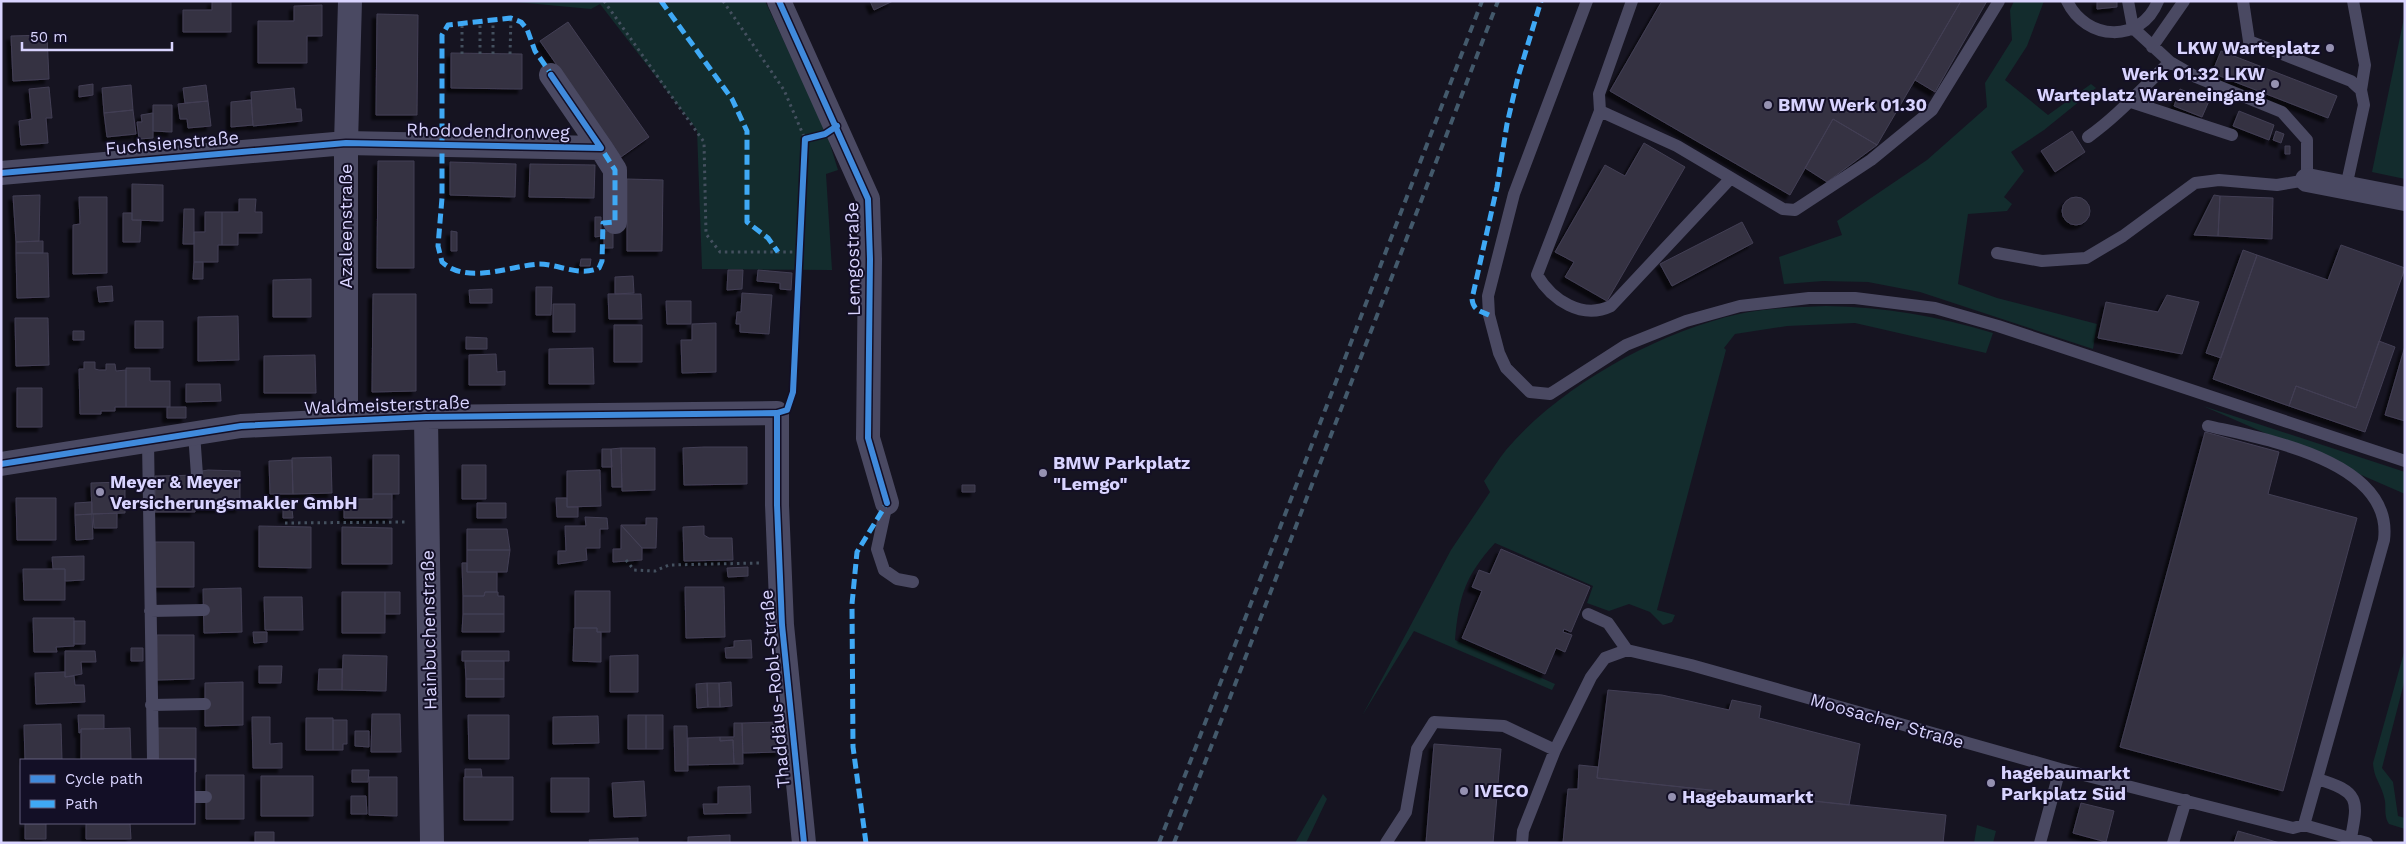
<svg xmlns="http://www.w3.org/2000/svg" width="2406" height="844" font-family="'Work Sans',sans-serif">
  <style>
    .green { fill: #132c2d }
    .building { fill: #343243; stroke: #433f54; filter: url(#shadow) }
    .lines { fill: none; stroke-linecap: round; stroke-linejoin: round }
    .path { stroke: #44505f; stroke-width: 3; stroke-dasharray: 2.5 4; stroke-linecap: butt }
    .service { stroke: #4a4962; stroke-width: 12 }
    .minor { stroke: #4a4962; stroke-width: 24 }
    .rail { stroke: #43596b; stroke-width: 4; stroke-dasharray: 8 6; stroke-linecap: butt }
    .quiet { stroke: #3fa9f5; stroke-width: 5; stroke-dasharray: 10 5; stroke-linecap: butt }
    .cycleway-casing { stroke: #130f26; stroke-width: 9 }
    .cycleway { stroke: #408adc; stroke-width: 6 }
    .poi-dot { fill: #9591b1; stroke: #130f26; stroke-width: 2 }
    .labels { text-anchor: middle; stroke-width: 4; stroke-linejoin: round; paint-order: stroke }
    .poi-label { font-size: 18px; font-weight: bold; fill: #d9d4ff; stroke: #130f26; text-anchor: start }
    .street-label { font-size: 18px; fill: #d9d4ff; stroke: #130f26 }
  </style>
  <defs>
    <filter id="shadow"><feDropShadow dx="-4.5" dy="4.5" stdDeviation="1" flood-color="#0009"/></filter>
  </defs>
  <rect width="100%" height="100%" fill="#161421"/>
  <path class="green" d="M505 1H765L825 128 838 170 826 174 832 270 702 269 697 130 600 4 591 9Z
    M2014 1H2044L2027 46 2005 80 2048 115 2091 84 2096 88 2044 130 2011 152 2024 171 2004 197 2012 204 2007 211 1968 214 1958 284 1997 298 2097 324 2093 349 1920 292 1868 282 1823 281 1784 284 1779 257 1842 235 1837 221 1927 160 1987 107 1985 83 2012 40 2010 10Z
    M2405 13V179L2372 172Z
    M1826 306C1885 307 1937 316 1993 333L1986 353 1855 323 1787 326 1735 334 1724 348 1726 350 1657 610 1675 615 1672 622 1663 625 1650 612 1629 604 1609 611 1587 603 1593 586 1495 543C1465 576 1459 596 1455 640L1555 684 1552 690 1414 631 1362 716 1451 550 1490 492 1484 481C1492 470 1498 460 1506 450 1560 386 1658 332 1739 314 1767 308 1797 307 1826 306Z
    M2203 406 2405 472V494Z
    M2405 649V679L2382 768 2393 782 2398 816 2405 818V829L2389 824C2384 817 2386 809 2385 801 2382 784 2374 780 2373 763Z
    M1323 794 1327 799 1306 843H1295Z
    M1977 825 1996 831 1993 843H1974Z"/>
  <path class="building" d="M212 1H231V32H183V10H212Z
    M870 1H893L874 10Z
    M1662 1H1961L1877 145 1833 119 1790 195 1610 91Z
    M1961 1H1987L1935 92 1915 80Z
    M2097 1H2117V7L2097 9Z
    M322 5V36H307V63H258V21H294V6Z
    M377 14 418 15 417 115H376Z
    M568 22 649 137 621 157 540 41Z
    M47 35 49 79 13 81 11 36Z
    M2221 51 2337 96 2328 118 2212 73Z
    M451 53 522 54V89L451 88Z
    M93 84V95L79 97V86Z
    M131 85 133 110 104 113 102 88Z
    M206 85 208 101 185 103 183 88Z
    M49 87 52 118H46L48 143 21 145 19 121 32 119 29 89Z
    M294 88 296 109H301L302 121 253 126 251 92Z
    M2180 89 2209 101 2202 117 2174 106Z
    M251 100 253 125 231 127V102Z
    M208 101 211 126 188 128 187 119H180L178 104Z
    M153 105H172V132L153 131Z
    M133 110 136 134 107 137 104 113Z
    M2239 111 2274 125 2269 140 2233 126Z
    M153 113V138L139 139 137 122H142L141 115Z
    M1833 119 1877 145 1827 182 1805 168Z
    M2072 131 2085 152 2055 172 2041 151Z
    M2276 131 2284 134 2281 143 2273 140Z
    M1644 143 1685 167 1607 301 1565 277 1574 262 1555 252 1605 165 1625 176Z
    M2285 146H2290V154H2285Z
    M378 161H414V268H377Z
    M450 162 516 164 515 197 450 195Z
    M530 164 595 165 594 198 529 197Z
    M627 179 663 180 662 251H627Z
    M132 184 163 185V221L132 220Z
    M40 195 39 241 16 242 13 196Z
    M2214 195 2220 196 2218 236 2194 235Z
    M2220 196 2273 198 2272 239 2218 236Z
    M2062 211a14 14 0 1 1 28 0a14 14 0 1 1-28 0Z
    M79 197H107V273L73 274V225L80 224Z
    M239 199H256L255 212H262V233H238V245H222V212H239Z
    M184 209H194V244H183Z
    M205 212H222V245H218V262H194V232H205Z
    M123 213H132V220H141L140 242H123Z
    M595 217H601V236L595 237Z
    M1742 222 1753 243 1672 286 1660 264Z
    M451 231 457 232V251H451Z
    M604 231H613V248H604Z
    M43 241V253H16V242Z
    M2341 245 2405 268 2356 408 2296 386 2289 406 2213 379 2257 255 2328 280Z
    M2243 250 2257 255 2221 358 2206 353Z
    M16 253H48L49 297 17 298Z
    M581 259H591L590 266H580Z
    M194 262H203V279H193Z
    M728 270H743L742 289 727 290Z
    M758 270 792 273 791 290 780 289V283L757 281Z
    M633 276 634 293 615 294V277Z
    M311 279V317H273V280Z
    M112 286 113 301 99 302 97 287Z
    M536 287H552L551 315H536Z
    M492 289V303H470L469 290Z
    M742 293 772 295 769 334 740 332V324H736L737 312H741Z
    M373 294H416V391L372 392Z
    M608 294H641L642 319H609Z
    M2167 295 2199 302 2182 354 2098 338 2106 302 2158 312Z
    M666 301H691V324H667Z
    M553 304H575V332H553Z
    M238 316 239 360 198 361V317Z
    M15 318H48L49 365 16 366Z
    M135 321H163V348H135Z
    M716 323V372L682 373 681 340H692V324Z
    M614 325H642V362H614Z
    M73 331H84V340H73Z
    M466 337 487 338V349H466Z
    M2379 341 2395 347 2365 432 2289 406 2296 386 2356 408Z
    M2405 346V421L2385 415Z
    M593 348 594 384H549V349Z
    M496 354 497 372 505 371V385H469V355Z
    M315 355 316 393H264V356Z
    M84 362H95V369L99 370H106V364H115L116 371 126 370V407H115V411H101V414H80L79 369H84Z
    M126 368H150V381H170V407H126Z
    M186 384H220L221 401 186 402Z
    M17 388H42V427H17Z
    M167 407H186V418H167Z
    M2205 432 2279 452 2268 494 2357 518 2283 791 2120 747Z
    M704 447H747V484L684 485 683 448Z
    M621 448H655V490L622 491Z
    M621 448 622 487H612L611 449Z
    M602 449H611L612 467H602Z
    M373 455H399V494H373Z
    M331 457 332 493 293 494 292 458Z
    M292 460 293 494H270L269 461Z
    M462 465H486V499H462Z
    M208 470 240 471V508H195V512H155V476L202 475V471Z
    M600 470 601 506 567 507V471Z
    M125 482V513L92 514 91 483Z
    M962 485H975V492H962Z
    M373 494H392V518H344V499H373Z
    M16 498H56V540H17Z
    M556 498H567V507H578V517H557Z
    M92 502V514L75 515V503Z
    M477 503H506V518H477Z
    M283 509H292L293 518H283Z
    M117 513V528H94L93 514Z
    M92 514 93 539 76 540 75 515Z
    M585 517 607 518 608 529H600V548H586L587 560 558 564V551H566L565 526H586Z
    M646 518H657L656 548H642L621 525H646Z
    M621 525 642 548V560L613 562V549H621Z
    M259 526 311 527V568L259 567Z
    M704 526V535L709 538H732L733 560 684 561 683 527Z
    M342 527 392 528V564H342Z
    M467 529H507L510 550H467Z
    M155 542H194V587H155Z
    M1501 549 1590 587 1571 632 1564 629 1563 632 1572 635 1565 652 1556 648 1545 674 1462 638 1482 591 1472 587 1479 570 1490 574Z
    M467 550H510L507 572H467Z
    M84 556V580L65 581V569H53L52 557Z
    M462 563H467V572H497V592H485L484 596H463Z
    M748 567V576L728 577 727 568Z
    M23 569H65V600H24Z
    M685 587H724L725 637 686 638Z
    M241 588 242 632 204 633 203 589Z
    M575 591H610V632H597V628H575Z
    M342 592H385V633H342Z
    M385 592H400V614H385Z
    M485 592H498V596H504V614H463V596H484Z
    M264 597H302L303 630H265Z
    M463 614H504V632H462Z
    M33 618H74V646L56 647 57 652H34Z
    M74 621H85V644H74Z
    M574 628H597V632H601V662L573 661Z
    M253 632H267V642L254 643Z
    M157 635H194V679L157 680Z
    M751 640 752 658H726L725 648 734 647V641Z
    M131 648H143V661H131Z
    M65 651H95L96 662H81L82 674 65 677Z
    M462 651H509V661H462Z
    M343 655 387 656 386 691 342 690Z
    M638 655V692H610V656Z
    M465 661H504V679H466Z
    M259 666H282L281 683H259Z
    M319 669H342V690H318Z
    M65 672V677L74 676 75 685H84L85 702 36 704 35 673Z
    M466 679H504V697H466Z
    M243 682V725L205 726V683Z
    M731 682 732 706 720 707 719 683Z
    M707 683H719L720 707H708Z
    M707 683 708 707 697 708 696 684Z
    M1608 690 1662 695 1729 710 1732 700 1761 706 1759 718 1860 744 1849 805 1597 778Z
    M372 714H400L401 752H371Z
    M78 715H104V729H81V732L79 733Z
    M468 715H509V759H469Z
    M628 715H646V749H628Z
    M646 715H663V749H646Z
    M598 716 599 743 553 744V717Z
    M252 717H270V744L282 743V768H253Z
    M306 718H333V750H306Z
    M333 720H347V744H343V750H333Z
    M779 722 780 752 743 753 742 723Z
    M734 723H742L743 764H734L733 740 720 741V737H734Z
    M61 724 62 760H25L24 725Z
    M674 726H687L688 771H675Z
    M130 728 131 760H81V729Z
    M158 728H196V772H194V760H158Z
    M355 731H369V747L355 746Z
    M720 737V741L733 740 734 764 688 765V738Z
    M1434 744 1501 749 1493 843H1426Z
    M1579 765 1598 767 1597 778 1946 815 1943 843H1563L1568 789H1578Z
    M465 769H481L482 777H465Z
    M352 770H369L368 782H352Z
    M206 775H244V819H206Z
    M261 776H313V816H261Z
    M369 777H397V816L369 815Z
    M464 777H513V820H464Z
    M551 778H589V812H551Z
    M644 781 646 816 614 817 612 783Z
    M750 786 751 813 704 814 703 804H718V787Z
    M351 796H366L367 814H351Z
    M2081 803 2114 811 2106 842 2073 833Z
    M25 823H46V839H25Z
    M86 823H130L131 839H86Z
    M2238 831 2280 843H2234Z
    M255 832H274V843H255Z
    M730 835V843H688V837Z
    M638 838V843H590L589 840Z"/>
  <g class="lines">
    <path class="path" d="M604 1 704 142 706 234 720 252H800
      M723 1 784 90 805 139
      M462 54V23
      M480 54V21
      M493 54V20
      M510 54 511 18
      M285 523 407 522
      M626 560 634 570 655 571 669 565 759 563"/>
    <path class="service" d="M1587 1 1514 194 1488 296 1489 315 1499 353 1506 368 1530 392 1550 394 1626 345 1686 321 1740 306 1809 298H1855L1935 308 1998 326 2405 461
      M2067 1C2086 41 2141 44 2158 1
      M2243 1 2249 41 2351 81 2361 90 2364 105 2346 187
      M2353 1 2365 65 2361 90
      M2152 47 2184 1
      M2128 101 2232 135
      M1600 111 1677 146 1731 178 1611 306C1582 320 1552 300 1537 275L1600 111 1599 94 1632 1
      M2088 137C2119 115 2143 87 2170 62
      M1731 178 1783 209 1795 210 1871 160 1932 110 1999 1
      M1997 253 2042 261 2086 258 2123 236 2195 183 2219 180 2277 185 2307 180V140L2282 112 2196 77 2170 62 2133 28 2128 1
      M2208 426C2264 439 2394 461 2384 540L2317 779C2362 792 2358 801 2350 843
      M194 433 197 475
      M148 441 153 760
      M887 503 877 549 884 570 897 579 913 582
      M150 611 204 610
      M1588 614 1608 623 1627 650
      M151 705 205 704
      M194 797H206
      M2304 825 2317 779
      M1386 843 1406 812 1417 749 1434 722 1504 726 1555 750
      M1522 843 1523 831 1555 750 1591 677 1605 658 1627 650 1691 665 2060 769 2293 828 2304 825 2367 843
      M2040 843 2060 769
      M2173 843 2186 800"/>
    <path class="minor" d="M779 1 868 199 870 259 868 438 887 503
      M601 148 615 170V222
      M1 173 346 143 601 148 551 75
      M2307 180 2405 199
      M426 417 432 843
      M346 421V143L350 1
      M1 464 241 426 426 417 777 413V505L782 625 804 843"/>
    <path class="rail" d="M1159 843 1482 1
      M1174 843 1498 1"/>
    <path class="quiet" d="M661 1 732 99 747 131V222L768 238 778 252
      M554 78 535 51 527 29 521 22 511 18 448 25 442 35V198L438 246 442 262C467 285 509 266 539 264 558 264 580 277 599 268L602 261 603 223 615 222V170L601 148
      M1489 315C1480 311 1473 310 1472 299L1497 187 1507 124 1518 77 1541 1
      M866 843 853 747 852 604 857 552 887 503"/>
    <g class="cycleway-casing">
      <path id="cycleway" d="M779 1 868 199 870 259 868 438 887 503
        M1 173 346 143 601 148 551 75
        M777 413V505L782 625 804 843
        M1 464 241 426 426 417 777 413 787 410 793 392 805 139 825 134 837 126"/>
    </g>
    <use href="#cycleway" class="cycleway"/>
  </g>
  <g class="poi-dot">
    <circle cx="2330" cy="48" r="5"/>
    <circle cx="2275" cy="84" r="5"/>
    <circle cx="1768" cy="105" r="5"/>
    <circle cx="1043" cy="473" r="5"/>
    <circle cx="100" cy="492" r="5"/>
    <circle cx="1991" cy="783" r="5"/>
    <circle cx="1464" cy="791" r="5"/>
    <circle cx="1672" cy="797" r="5"/>
  </g>
  <g class="labels">
    <g class="poi-label">
      <text x="2320" y="54" text-anchor="end">LKW Warteplatz</text>
      <text x="2265" y="80" text-anchor="end">Werk 01.32 LKW<tspan x="2265" dy="21">Warteplatz Wareneingang</tspan></text>
      <text x="1778" y="111">BMW Werk 01.30</text>
      <text x="1053" y="469">BMW Parkplatz<tspan x="1053" dy="21">"Lemgo"</tspan></text>
      <text x="110" y="488">Meyer &amp; Meyer<tspan x="110" dy="21">Versicherungsmakler GmbH</tspan></text>
      <text x="2001" y="779">hagebaumarkt<tspan x="2001" dy="21">Parkplatz Süd</tspan></text>
      <text x="1474" y="797">IVECO</text>
      <text x="1682" y="803">Hagebaumarkt</text>
    </g>
    <g class="street-label">
      <text transform="translate(488 131) rotate(1)" y="6">Rhododendronweg</text>
      <text transform="translate(172 143) rotate(-5)" y="6">Fuchsienstraße</text>
      <text transform="translate(346 226) rotate(-90)" y="6">Azaleenstraße</text>
      <text transform="translate(853 259) rotate(-91)" y="6">Lemgostraße</text>
      <text transform="translate(387 405) rotate(-2)" y="6">Waldmeisterstraße</text>
      <text transform="translate(429 630) rotate(-91)" y="6">Hainbuchenstraße</text>
      <text transform="translate(775 689) rotate(-95)" y="6">Thaddäus-Robl-Straße</text>
      <text transform="translate(1887 721) rotate(16)" y="6">Moosacher Straße</text>
    </g>
  </g>
  <rect width="2406" height="844" fill="none" stroke="#d9d4ff" stroke-width="5"/>
  <rect x="20" y="759" width="175" height="65" fill="#130f26" stroke="#625e7d"/>
  <rect x="30" y="775" width="25" height="8" fill="#408adc" stroke="#625e7d"/>
  <text x="65" y="784" font-size="15" fill="#d9d4ff">Cycle path</text>
  <rect x="30" y="800" width="25" height="8" fill="#3fa9f5" stroke="#625e7d"/>
  <text x="65" y="809" font-size="15" fill="#d9d4ff">Path</text>
  <path d="M22 42v8h150v-8" fill="none" stroke="#d9d4ff" stroke-width="2.5"/>
  <text x="30" y="42" font-size="15" fill="#d9d4ff" stroke="#130f26" stroke-width="4" paint-order="stroke">50 m</text>
</svg>
